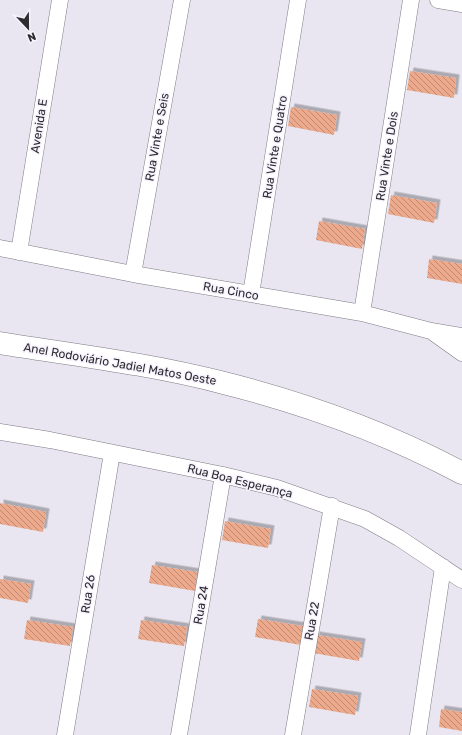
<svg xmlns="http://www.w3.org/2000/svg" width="462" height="735" font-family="Rubik,sans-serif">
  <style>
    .building { fill: url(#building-back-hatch); filter: url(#shadow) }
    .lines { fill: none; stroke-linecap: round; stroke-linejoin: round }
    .minor-casing { stroke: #7e7b85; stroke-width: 17 }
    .highway-casing { stroke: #7e7b85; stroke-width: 23 }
    .minor { stroke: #fff; stroke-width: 16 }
    .highway { stroke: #fff; stroke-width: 22 }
    .labels { text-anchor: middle; stroke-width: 3; stroke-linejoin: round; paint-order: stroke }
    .street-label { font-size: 12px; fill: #2e2c30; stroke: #f7f3fe }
  </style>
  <defs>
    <pattern id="building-back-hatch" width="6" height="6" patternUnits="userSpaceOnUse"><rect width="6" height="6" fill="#eca98b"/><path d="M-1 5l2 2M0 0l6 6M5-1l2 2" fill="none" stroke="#c08a72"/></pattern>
    <filter id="shadow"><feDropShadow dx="3.5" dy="-3.5" stdDeviation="0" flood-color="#0004"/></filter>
  </defs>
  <rect width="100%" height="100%" fill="#e9e6f1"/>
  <path class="building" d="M410 71 456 78 454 98 407 90Z
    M291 107 337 115 334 135 288 126Z
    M391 195 437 203 434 223 388 214Z
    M319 221 365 229 362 249 316 240Z
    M429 259 462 264V284L427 278Z
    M0 503 46 512 43 532 0 524Z
    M225 521 271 529 268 548 222 540Z
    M152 565 197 572 195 591 149 583Z
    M0 579 31 584 28 603 0 598Z
    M258 619 303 626 301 645 255 637Z
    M27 620 73 627 70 646 24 639Z
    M141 620 187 627 184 646 138 639Z
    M316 635 362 642 359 661 313 653Z
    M312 689 358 696 355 715 309 707Z
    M441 709 462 712V731L439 727Z"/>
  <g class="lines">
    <g class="minor-casing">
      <path id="minor" d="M438 0 462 4
        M0 248 133 274 362 313 431 331 462 336
        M19 252 60 0
        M133 274 182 0
        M251 294 298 0
        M362 313 411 0
        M434 333 462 353
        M0 432 50 440 223 475 277 488 365 519 399 538 462 580
        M65 735 112 453
        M179 735 223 475
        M293 735 332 506
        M418 735 443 567"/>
    </g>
    <g class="highway-casing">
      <path id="highway" d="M0 343C75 355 151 364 224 383 307 404 387 433 462 473"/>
    </g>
    <use href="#minor" class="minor"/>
    <use href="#highway" class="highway"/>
  </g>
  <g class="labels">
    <g class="street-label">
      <text transform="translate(39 126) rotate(-81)" y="4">Avenida E</text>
      <text transform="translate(157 137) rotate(-80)" y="4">Rua Vinte e Seis</text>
      <text transform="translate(275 147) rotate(-81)" y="4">Rua Vinte e Quatro</text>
      <text transform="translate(387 156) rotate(-81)" y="4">Rua Vinte e Dois</text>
      <text transform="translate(231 291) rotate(10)" y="4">Rua Cinco</text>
      <text transform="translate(120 364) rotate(10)" y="4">Anel Rodoviário Jadiel Matos Oeste</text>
      <text transform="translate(240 481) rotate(14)" y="4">Rua Boa Esperança</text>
      <text transform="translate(88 594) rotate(-81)" y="4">Rua 26</text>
      <text transform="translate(201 605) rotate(-80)" y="4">Rua 24</text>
      <text transform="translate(312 621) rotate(-80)" y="4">Rua 22</text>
    </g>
  </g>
  <g transform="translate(28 28) rotate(158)" stroke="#f7f3fe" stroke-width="3" paint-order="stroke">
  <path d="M0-3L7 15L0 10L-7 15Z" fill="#2e2c30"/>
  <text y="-6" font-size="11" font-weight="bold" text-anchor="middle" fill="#2e2c30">N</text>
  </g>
</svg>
